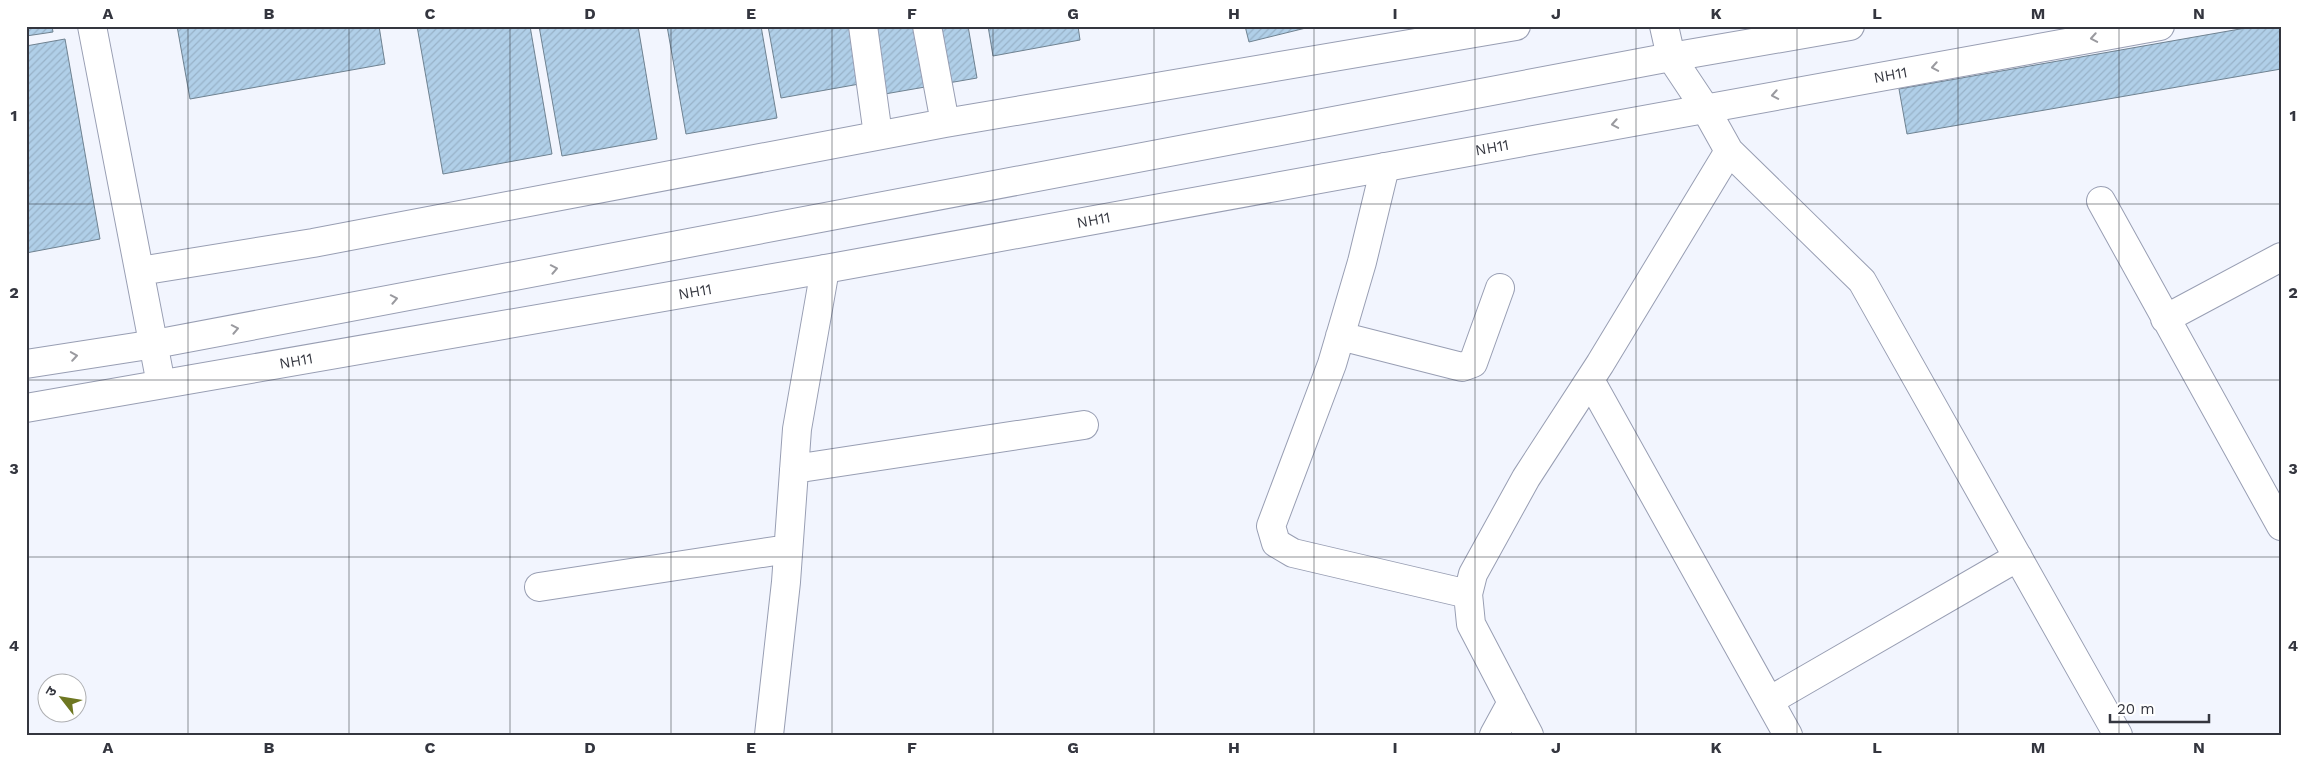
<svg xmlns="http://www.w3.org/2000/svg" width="2307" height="761" font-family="'Work Sans','Noto Sans Devanagari',sans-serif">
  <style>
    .building { fill: url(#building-hatch); stroke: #6f8291 }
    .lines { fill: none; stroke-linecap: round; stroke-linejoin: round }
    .minor-casing { stroke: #989eb3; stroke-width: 30 }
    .trunk-casing { stroke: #989eb3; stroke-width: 30 }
    .minor { stroke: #fff; stroke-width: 28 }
    .trunk { stroke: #fff; stroke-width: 28 }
    .oneway { stroke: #9a9a9f }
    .grid { fill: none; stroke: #34363f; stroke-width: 1; stroke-opacity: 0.55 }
    .labels { text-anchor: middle; stroke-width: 4; stroke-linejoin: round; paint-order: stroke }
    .street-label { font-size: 15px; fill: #34363f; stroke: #fff }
    .neatline { fill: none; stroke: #34363f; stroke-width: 2 }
    .grid-label { font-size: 16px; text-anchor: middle; font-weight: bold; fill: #34363f }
  </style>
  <defs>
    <pattern id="building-hatch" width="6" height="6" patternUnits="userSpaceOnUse" patternTransform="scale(1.25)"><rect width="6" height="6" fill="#b0cfe8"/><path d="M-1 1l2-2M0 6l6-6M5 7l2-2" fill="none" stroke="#98b2c8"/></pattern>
  </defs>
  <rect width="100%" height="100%" fill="#f2f5fe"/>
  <path class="building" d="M26 26H52L53 32 26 36Z
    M177 26H379L385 64 190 99Z
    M417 26H530L552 154 443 174Z
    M539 26H638L657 139 562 156Z
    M667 26H761L777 118 686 134Z
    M768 26H855L865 83 781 98Z
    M867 26H968L977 78 879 95Z
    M988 26H1078L1080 40 993 56Z
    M1245 26H1314L1249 42Z
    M2257 26H2281V69L1907 134 1899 89Z
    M65 39 100 239 26 253V46Z"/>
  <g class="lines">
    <g class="minor-casing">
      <path id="minor" d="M92 26 161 384
        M863 26 878 135
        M927 26 945 123
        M1664 26 1671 57 1705 108 1729 151 1862 281 2118 735
        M1385 167 1362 262 1332 364 1271 526 1276 543 1293 553 1468 594
        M2101 201 2281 526
        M140 271 313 243 945 123 1516 26
        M2165 319 2281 257
        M1340 336 1462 367 1473 363 1500 288
        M1590 380 1788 735
        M794 469 1084 425
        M539 587 788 549
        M1769 701 2018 557
        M769 735 786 582 797 429 825 269
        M1494 735 1512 702
        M1529 735 1471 624 1468 594 1473 574 1526 478 1600 364 1729 151"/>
    </g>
    <g class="trunk-casing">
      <g id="trunk">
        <path d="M26 364 155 344 1671 57 1850 26"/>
        <path id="s1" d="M26 408 825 269 2160 26"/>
      </g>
    </g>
    <use href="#minor" class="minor"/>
    <use href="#trunk" class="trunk"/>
  </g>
  <defs><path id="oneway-chevron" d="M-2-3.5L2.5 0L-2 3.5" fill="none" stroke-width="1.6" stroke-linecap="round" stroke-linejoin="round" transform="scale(1.25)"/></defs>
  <g class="oneway">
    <use href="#oneway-chevron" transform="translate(2094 38) rotate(170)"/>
    <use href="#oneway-chevron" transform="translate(1935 67) rotate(170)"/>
    <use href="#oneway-chevron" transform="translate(1775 95) rotate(170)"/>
    <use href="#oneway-chevron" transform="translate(1615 124) rotate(170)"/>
    <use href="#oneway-chevron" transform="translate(554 269) rotate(-11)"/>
    <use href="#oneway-chevron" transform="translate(394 299) rotate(-11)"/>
    <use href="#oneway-chevron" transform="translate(235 329) rotate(-11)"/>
    <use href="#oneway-chevron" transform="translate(74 356) rotate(-9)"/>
  </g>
  <path class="grid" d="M188 26V735M349 26V735M510 26V735M671 26V735M832 26V735M993 26V735M1154 26V735M1314 26V735M1475 26V735M1636 26V735M1797 26V735M1958 26V735M2119 26V735M26 204H2281M26 380H2281M26 557H2281"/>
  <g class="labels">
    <g class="street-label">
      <text dy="5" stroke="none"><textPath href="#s1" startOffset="1894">NH11</textPath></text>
      <text dy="5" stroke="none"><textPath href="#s1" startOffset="1489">NH11</textPath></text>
      <text dy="5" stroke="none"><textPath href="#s1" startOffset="1084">NH11</textPath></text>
      <text dy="5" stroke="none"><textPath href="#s1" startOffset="679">NH11</textPath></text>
      <text dy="5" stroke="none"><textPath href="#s1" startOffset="274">NH11</textPath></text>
    </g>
  </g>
  <rect width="2307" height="761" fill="none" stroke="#ffffff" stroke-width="55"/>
  <g transform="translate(62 698) rotate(301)"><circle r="24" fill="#ffffff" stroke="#aeafb2"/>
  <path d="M0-4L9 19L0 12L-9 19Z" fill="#6e7721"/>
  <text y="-8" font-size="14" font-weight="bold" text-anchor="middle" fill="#34363f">उ</text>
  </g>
  <path d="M2110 714v8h99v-8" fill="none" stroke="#34363f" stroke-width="2.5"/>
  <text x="2117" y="714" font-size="15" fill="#34363f" stroke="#ffffff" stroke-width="4" paint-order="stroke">20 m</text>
  <rect x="28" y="28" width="2252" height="706" class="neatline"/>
  <g class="grid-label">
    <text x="108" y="19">A</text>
    <text x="269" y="19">B</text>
    <text x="430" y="19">C</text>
    <text x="590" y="19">D</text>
    <text x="751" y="19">E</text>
    <text x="912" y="19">F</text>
    <text x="1073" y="19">G</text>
    <text x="1234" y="19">H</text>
    <text x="1395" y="19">I</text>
    <text x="1556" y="19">J</text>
    <text x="1716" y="19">K</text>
    <text x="1877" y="19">L</text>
    <text x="2038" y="19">M</text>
    <text x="2199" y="19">N</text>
    <text x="14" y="121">1</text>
    <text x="2293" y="121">1</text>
    <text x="14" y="298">2</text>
    <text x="2293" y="298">2</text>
    <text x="14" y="474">3</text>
    <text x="2293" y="474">3</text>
    <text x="14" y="651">4</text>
    <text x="2293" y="651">4</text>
    <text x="108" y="753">A</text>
    <text x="269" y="753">B</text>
    <text x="430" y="753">C</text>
    <text x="590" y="753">D</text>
    <text x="751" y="753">E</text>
    <text x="912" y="753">F</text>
    <text x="1073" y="753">G</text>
    <text x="1234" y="753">H</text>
    <text x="1395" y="753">I</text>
    <text x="1556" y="753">J</text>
    <text x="1716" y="753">K</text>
    <text x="1877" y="753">L</text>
    <text x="2038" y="753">M</text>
    <text x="2199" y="753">N</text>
  </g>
</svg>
